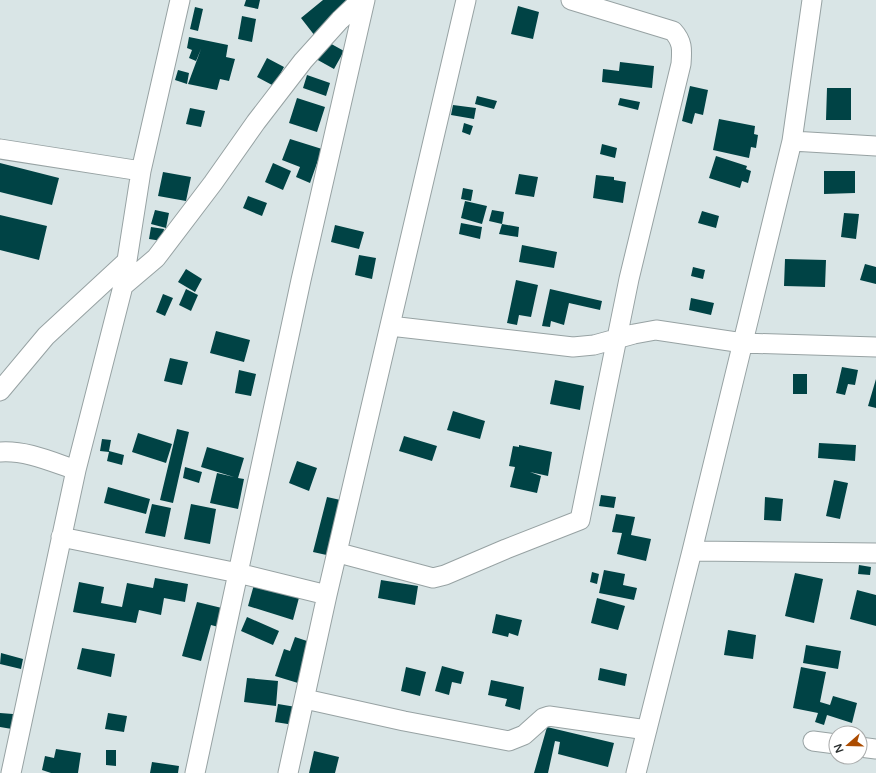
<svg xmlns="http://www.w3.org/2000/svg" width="876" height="773" font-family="'Varela Round',sans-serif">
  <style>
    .building { fill: #004345 }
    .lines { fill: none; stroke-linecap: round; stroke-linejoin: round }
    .street-casing { stroke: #97a2a3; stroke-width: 21 }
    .street { stroke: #fff; stroke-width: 19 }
  </style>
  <rect width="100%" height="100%" fill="#d9e5e6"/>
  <path class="building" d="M246 0H260L258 9 244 6Z
    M323 0H353L315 36 301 18Z
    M518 6 539 12 533 39 511 34Z
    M195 7 203 9 198 31 190 29Z
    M242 16 256 19 252 42 238 39Z
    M189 37 228 45 226 57 235 59 229 81 220 79 217 90 188 84 201 49 196 61 189 58 192 50 187 48Z
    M326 41 344 51 334 69 316 59Z
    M267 58 284 67 274 86 257 77Z
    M620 62 654 66 652 88 602 82 603 69 619 71Z
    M178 70 189 73 187 84 175 80Z
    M307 75 330 83 326 96 303 88Z
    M690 86 708 90 703 115 695 113 692 124 682 121Z
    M827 88H851V120H826Z
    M477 96 497 101 494 109 475 104Z
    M297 98 325 107 317 132 289 123Z
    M620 98 640 102 638 110 618 105Z
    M453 105 476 108 474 119 451 115Z
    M190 108 205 111 201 127 186 124Z
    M719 119 755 126 754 134 758 135 756 148 751 147 749 158 713 150Z
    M464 123 473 126 470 135 462 132Z
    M290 139 322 149 310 183 296 177 300 167 282 160Z
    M602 144 617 148 615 158 600 154Z
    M716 156 747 166 746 169 751 171 748 183 742 181 740 188 709 178Z
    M0 163 59 178 52 205 0 192Z
    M273 163 291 171 283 190 265 182Z
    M824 171H855V193L824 194Z
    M163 172 191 177 186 201 158 196Z
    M519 174 538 177 534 197 515 194Z
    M596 175 614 177V180L626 182 623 203 593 198Z
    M463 188 473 190 471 201 461 199Z
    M248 196 267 203 262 216 243 208Z
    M465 201 487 206 482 224 461 218Z
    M155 210 169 213 166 228 151 224Z
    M492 210 504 212 502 224 519 227 518 237 499 234 502 224 489 221Z
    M702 211 719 216 716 228 698 223Z
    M844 213 859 214 856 239 841 237Z
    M0 215 47 226 39 260 0 250Z
    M461 223 482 227 480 239 459 234Z
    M335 225 364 232 359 249 331 242Z
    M151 227 164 229 162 241 149 239Z
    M522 245 557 252 554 268 519 262Z
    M359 255 376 258 372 279 355 275Z
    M785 259 826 260 825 287 784 286Z
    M865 264 876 267V284L860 280Z
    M693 267 705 270 703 279 691 276Z
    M186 269 202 279 195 292 178 282Z
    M516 280 538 285 531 317 519 315 517 325 507 323Z
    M186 289 198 295 191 311 179 305Z
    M550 289 602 301 600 310 569 303 564 325 551 321 550 327 542 326Z
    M163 294 173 298 165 316 156 312Z
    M691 298 714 303 711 315 689 310Z
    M216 331 250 340 244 362 210 353Z
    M170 358 188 362 182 385 164 381Z
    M842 367 858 370 855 385 848 384 845 395 836 393Z
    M239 370 256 374 251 396 235 393Z
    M793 374H807V394H793Z
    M876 379V408L868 406Z
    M555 380 584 386 580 410 550 404Z
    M453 411 485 421 480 439 447 430Z
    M177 429 189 432 173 503 160 500Z
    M138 433 172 444 166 463 132 452Z
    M404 436 437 446 432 461 399 451Z
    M102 439 111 440 109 451 124 455 122 465 107 461 109 452 100 451Z
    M819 443 856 445 855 461 818 458Z
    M519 445 552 452 548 476 530 472 541 476 537 493 510 487 515 467 509 466 513 446 519 447Z
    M207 447 244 458 238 478 244 479 238 509 210 503 217 473 234 477 201 467Z
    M297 461 317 468 309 491 289 483Z
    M185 467 202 472 199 483 183 478Z
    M834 480 848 483 840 519 826 516Z
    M108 487 150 499 146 514 104 503Z
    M601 495 616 497 614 508 599 506Z
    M327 497 345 501 331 556 313 552Z
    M765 497 783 499 781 521 764 520Z
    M152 504 171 508 165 537 145 533Z
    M191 504 216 509 210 544 184 539Z
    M616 514 635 517 631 535 651 539 646 561 617 554 622 533 612 532Z
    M859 565 871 567 870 575 858 574Z
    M604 570 625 574 623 585 637 588 634 600 599 593Z
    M592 572 599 574 597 584 590 582Z
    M795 573 823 579 814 623 785 616Z
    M155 578 188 584 185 602 164 598 161 615 139 610 136 623 73 612 79 582 104 587 101 603 122 607 127 583 153 588Z
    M381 580 418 586 415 605 378 598Z
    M255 581 300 594 293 620 248 606Z
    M857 590 876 595V626L850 619Z
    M597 598 625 606 618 630 591 623Z
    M197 602 226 609 222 628 211 625 201 661 182 656Z
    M496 614 522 620 518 636 509 633 508 637 492 633Z
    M247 617 279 631 273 645 241 631Z
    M728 630 756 635 753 659 724 655Z
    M295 637 310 642 298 683 275 676 284 649 290 651Z
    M806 645 841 651 838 669 803 663Z
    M82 648 115 654 111 677 77 669Z
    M1 653 23 659 21 669 0 664Z
    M442 666 464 672 461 684 452 682 449 695 435 691Z
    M406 667 426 672 420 696 401 691Z
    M801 667 826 672 820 702 830 705 833 696 857 703 852 723 827 715 824 725 815 722 818 713 793 708Z
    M600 668 627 674 625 686 598 680Z
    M247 678 278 681 276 706 244 702Z
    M491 680 524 687 520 710 505 706 507 699 488 695Z
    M278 704 296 707 294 725 275 722Z
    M0 713 13 714 12 729 0 727Z
    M108 713 127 716 124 732 105 729Z
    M547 727 614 743 608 767 558 754 560 742 555 741 548 773H534Z
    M56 749 81 753 78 773H51L42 770 45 756 54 758Z
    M106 750H116V766L106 765Z
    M314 751 339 757 335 773H309Z
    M152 762 179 766 178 773H150Z"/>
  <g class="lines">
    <g class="street-casing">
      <path id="street" d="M792 141 812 0
        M0 149 141 171
        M123 286 156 258 213 183 256 122 303 61 340 20 361 0
        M390 326 573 347 594 345 634 334 656 330 743 343 876 347
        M0 391 46 336 126 262
        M0 452C26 450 52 462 76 470
        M61 537 238 573 327 595
        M692 551 876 553
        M339 553 433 578 445 575 506 549 580 520 629 279 681 64C682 50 683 42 673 31L571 0
        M305 699 404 721 509 741 524 735 543 718 549 716 647 730
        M813 741 836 744
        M860 747 876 749
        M11 773 76 470 123 286 141 171 180 0
        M195 773 301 280 365 0
        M288 773 327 595 466 0
        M636 773 692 551 792 141 876 146"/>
    </g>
    <use href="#street" class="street"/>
  </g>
  <g transform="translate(848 745) rotate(250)"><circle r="19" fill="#ffffff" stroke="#a9abab"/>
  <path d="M0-3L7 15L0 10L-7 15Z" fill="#ac4c00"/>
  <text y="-6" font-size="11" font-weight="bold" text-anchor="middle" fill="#292e2e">N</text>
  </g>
</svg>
